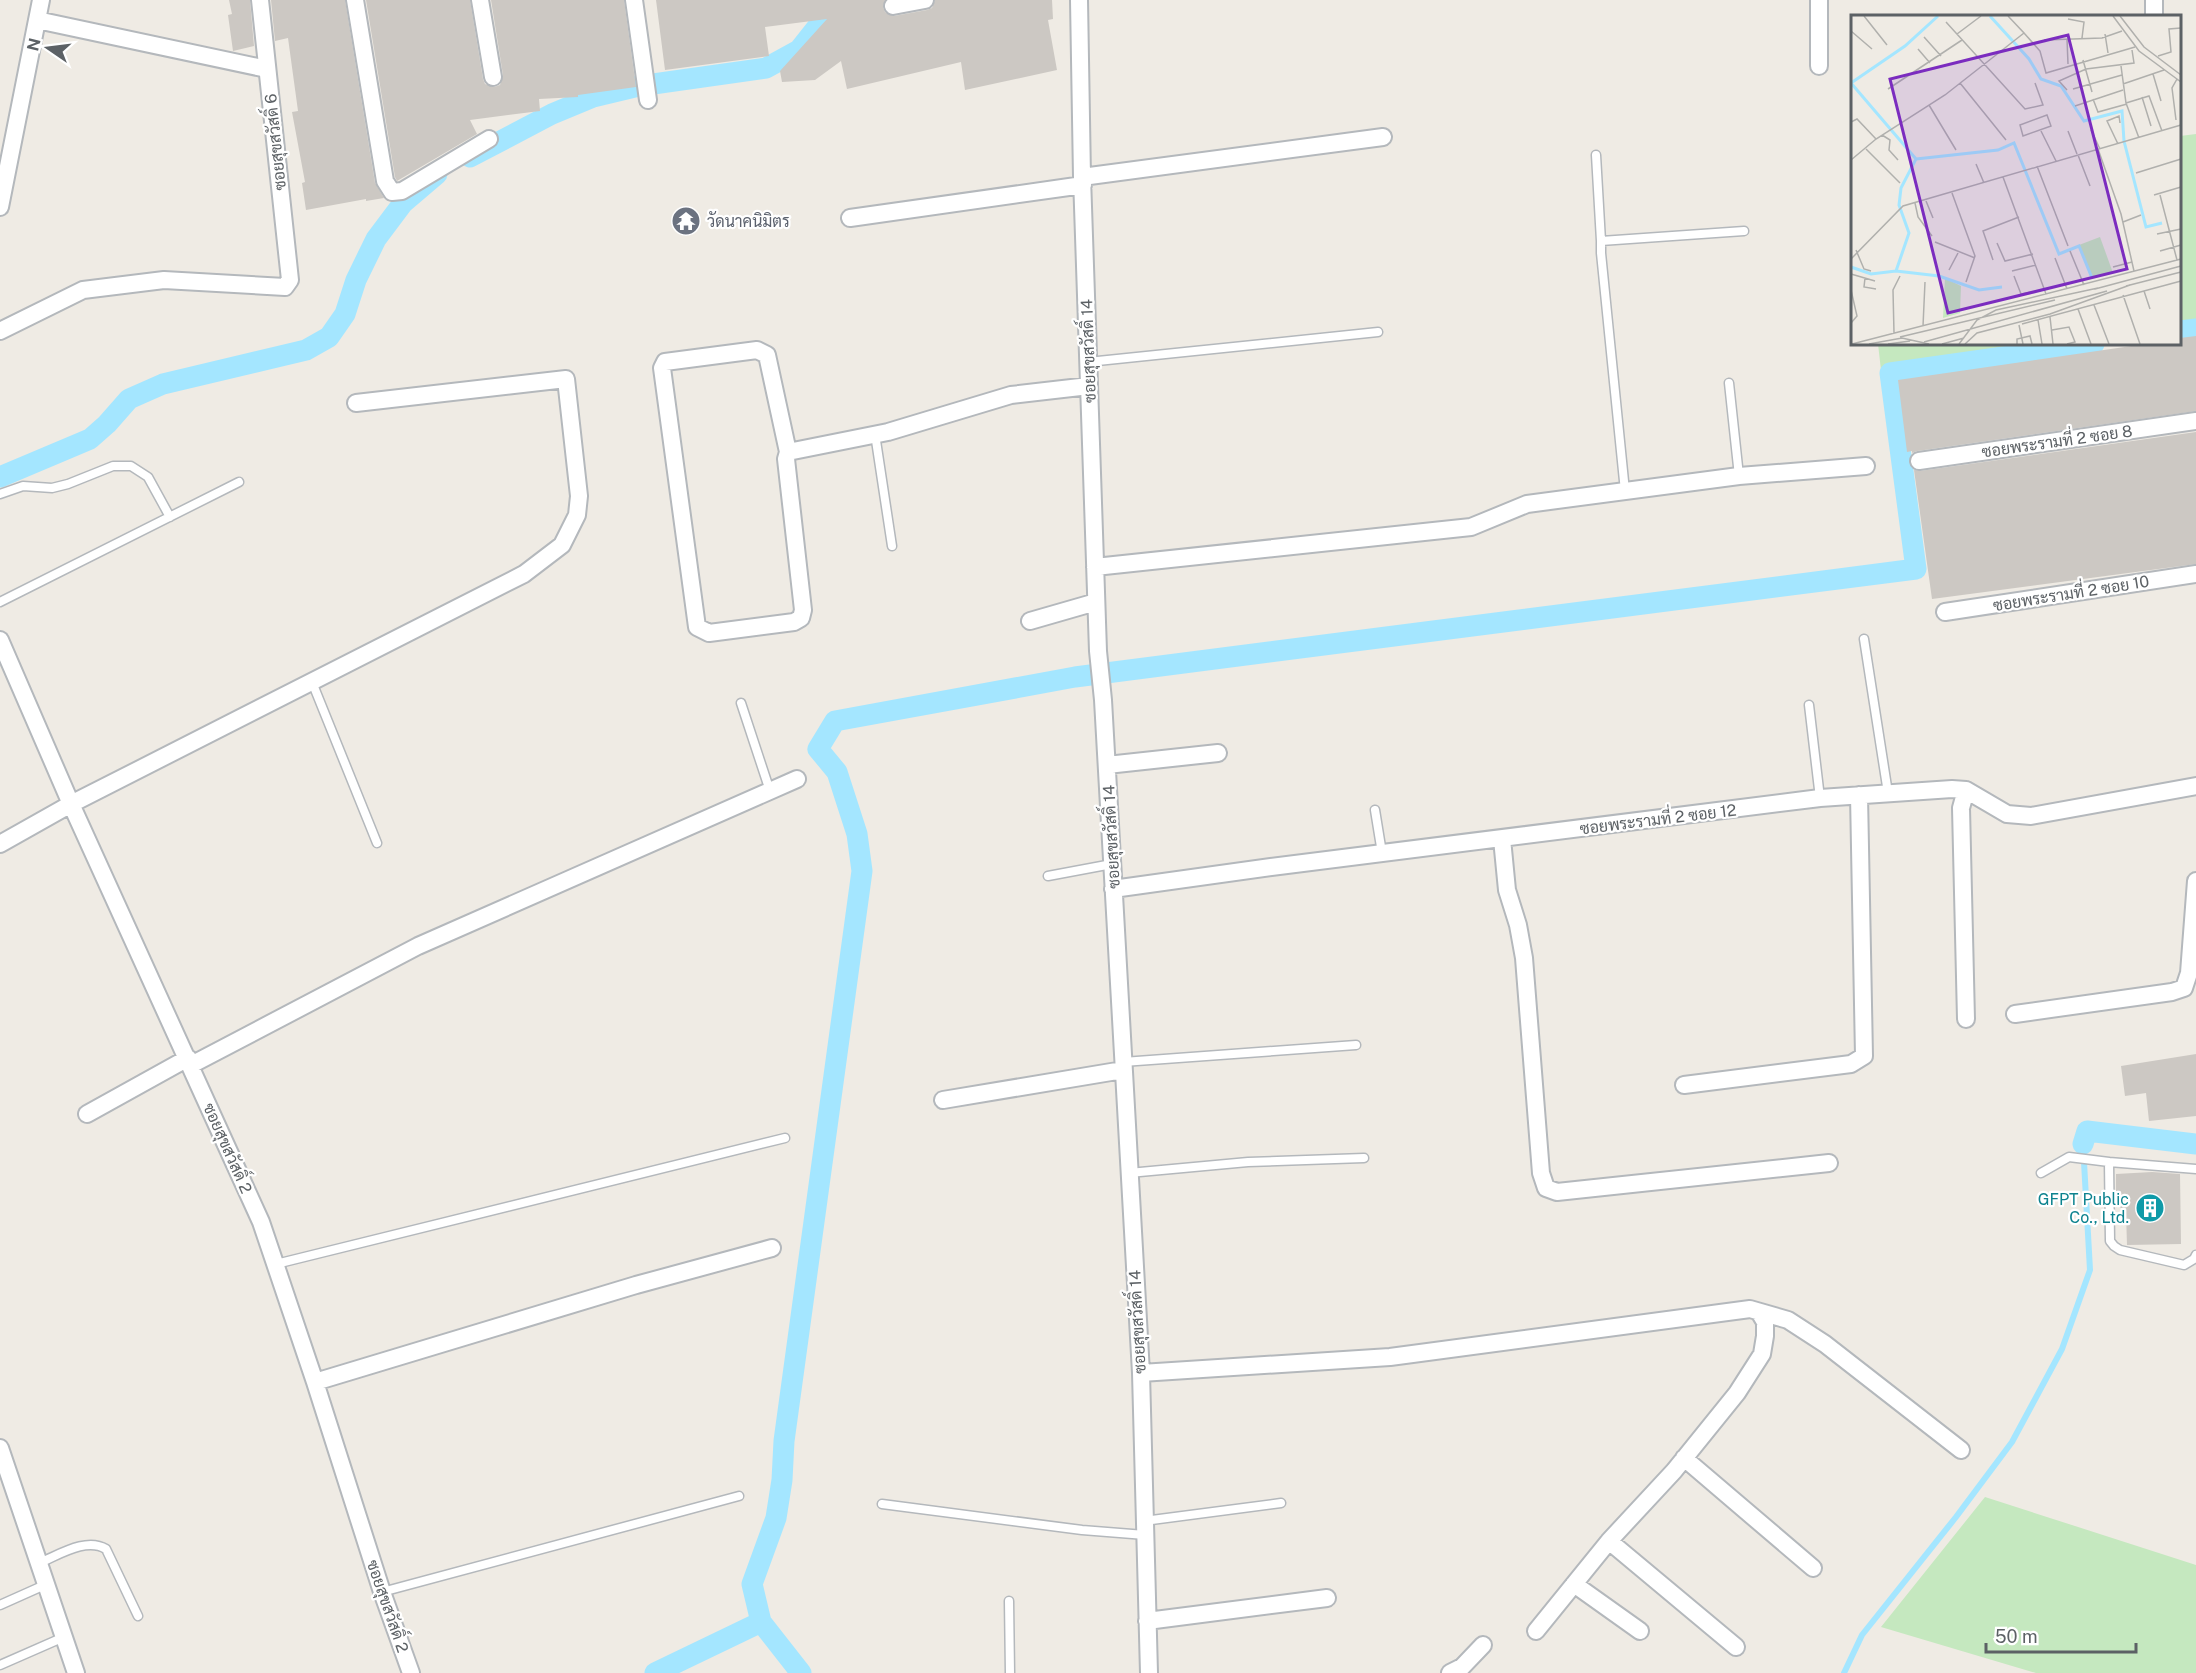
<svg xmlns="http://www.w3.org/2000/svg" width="2196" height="1673" font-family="'Public Sans',Sarabun,sans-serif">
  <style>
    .green { fill: #c5e8bf }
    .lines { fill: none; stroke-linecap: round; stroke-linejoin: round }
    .stream { stroke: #a4e6ff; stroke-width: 6 }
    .canal { stroke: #a4e6ff; stroke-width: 21 }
    .building { fill: #ccc8c3 }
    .service-casing { stroke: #b4b8bc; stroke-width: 11 }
    .minor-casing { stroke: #b4b8bc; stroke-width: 20 }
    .service { stroke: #fff; stroke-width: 8 }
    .minor { stroke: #fff; stroke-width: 16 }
    .labels { text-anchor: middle; stroke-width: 4.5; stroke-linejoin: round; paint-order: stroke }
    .street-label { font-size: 16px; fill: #5c6165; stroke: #fff }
    .worship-label { font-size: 16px; fill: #5b616d; stroke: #fff; text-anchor: start }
    .culture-label { font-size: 16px; fill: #0d838f; stroke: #fff; text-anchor: end }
    .inset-river { fill: none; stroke: #a4e6ff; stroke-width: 3 }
    .inset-road { fill: none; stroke: #b0b0ad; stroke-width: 1.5 }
    .view { fill: #7b2cbf; fill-opacity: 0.15; stroke: #7b2cbf; stroke-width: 3 }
    .inset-edge { fill: none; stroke: #5c6165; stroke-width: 3 }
  </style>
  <rect width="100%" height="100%" fill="#efebe4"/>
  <path class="green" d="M2196 134V320L2180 323V136Z
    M1878 344H2048L1881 370Z
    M1985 1497 2196 1565V1673H2036L1881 1627Z"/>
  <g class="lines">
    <path class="stream" d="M1844 1673 1862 1635 1956 1517 2012 1442 2062 1349 2090 1270 2083 1144"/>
    <path class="canal" d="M470 157 552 114 593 97 639 86 766 68 799 50 818 26 824 0
      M2180 331 2196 329
      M0 477 90 439 107 424 129 399 163 384 306 350 329 337 345 314 356 280 376 239 403 203 437 174
      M2083 1144 2087 1131 2196 1144
      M761 1622 752 1584 776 1518 782 1480 784 1441 862 871 857 834 837 772 818 749 835 721 1075 677 1916 569 1890 373 2094 344
      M655 1673 761 1622 801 1673"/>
  </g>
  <path class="building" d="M229 0H250L254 46 233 51 228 15 232 14Z
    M271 0H345L375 183 384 198 366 201V199L306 210 302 183 305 182 292 112 298 111 288 38 275 41Z
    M366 0H470L483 79 485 84 494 87 500 85 503 75 491 0H624L636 87 578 95V97L539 99 540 111 470 120 477 134 397 181 395 177Z
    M656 0H885L883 7 885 12 894 16 927 10 932 8 935 0H1052L1053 19 1048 20 1057 70 965 90 961 62 847 89 841 61 815 80 782 82 780 71 827 19 765 27 769 56 665 70Z
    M2196 336V411L1917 451 1912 453V451L1907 452 1898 380 2145 344H2180V338Z
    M2196 432V564L1932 599 1914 470 1920 471Z
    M2196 1054V1116L2149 1121 2146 1093 2125 1096 2121 1066Z
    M2152 1172 2180 1174 2181 1244 2127 1245 2126 1213 2116 1203V1174Z"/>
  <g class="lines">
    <g class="service-casing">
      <path id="service" d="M1596 155 1601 241
        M1088 362 1378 332
        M1729 383 1739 476
        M875 434 892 546
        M1625 491 1601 253V241L1744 231
        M0 494 23 486 52 488 68 484 113 466H131L148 477 170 517
        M0 602 239 482
        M1864 639 1888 793
        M312 682 377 843
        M741 703 770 791
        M1809 705 1820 798
        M1375 810 1382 853
        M1048 876 1112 864
        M1123 1062 1356 1045
        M2109 1162 2196 1169
        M1129 1173 1248 1162 1364 1158
        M2041 1173 2069 1157 2109 1162 2110 1241 2114 1246 2120 1250 2184 1265 2194 1259 2196 1255
        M276 1264 785 1138
        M882 1504 1082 1530 1145 1535
        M1144 1521 1281 1503
        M39 1563C59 1555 86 1537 106 1549L138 1616
        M382 1592 739 1496
        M1009 1601 1010 1673
        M0 1605 47 1584
        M0 1665 64 1637"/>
    </g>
    <g class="minor-casing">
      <path id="minor" d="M355 0 385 181 392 192 402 191 489 139
        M480 0 493 77
        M634 0 648 100
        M1079 0 1082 177 1098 651 1103 700 1141 1373 1149 1673
        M1819 0V66
        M2154 0V16
        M893 6 925 0
        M37 20 267 69
        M1082 177 1383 137
        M0 207 41 0
        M850 218 1083 185
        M0 331 83 290 164 280 285 287 290 280 260 0
        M757 350 767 355 788 452 786 459 803 610 801 618 794 622 709 633 697 627 662 368 665 362Z
        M788 452 888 432 1011 395 1089 386
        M1919 461 2196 421
        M1095 567 1471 527 1527 504 1739 476 1866 466
        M1945 612 2196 574
        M1030 621 1096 602
        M0 640 71 804 261 1222 315 1382 382 1592 411 1673
        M1107 765 1218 753
        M1966 790 1961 808 1966 1019
        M1502 839 1507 890 1518 925 1524 958 1541 1173 1546 1188 1557 1192 1829 1163
        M0 844 71 804 524 574 562 545 577 515 579 496 566 379 356 403
        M1113 889 1271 867 1820 798 1952 789 1966 790 2007 814 2031 816 2196 786
        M2015 1014 2172 992 2184 988 2189 973 2196 881
        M191 1065 418 946 797 779
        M1684 1085 1851 1064 1864 1056 1859 795
        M943 1100 1123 1070
        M87 1114 188 1058
        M1141 1373 1390 1357 1750 1309 1788 1320 1825 1344 1961 1450
        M315 1382 636 1285 772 1248
        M0 1448 76 1673
        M1684 1458 1813 1568
        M1609 1541 1736 1647
        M1574 1584 1640 1631
        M1147 1621 1327 1598
        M1536 1631 1609 1541 1674 1471 1737 1393 1762 1354 1765 1336V1322L1759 1312
        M1450 1673 1462 1667 1483 1645"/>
    </g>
    <use href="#service" class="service"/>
    <use href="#minor" class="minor"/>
  </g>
  <defs>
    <g id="temple-disc" transform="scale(1.5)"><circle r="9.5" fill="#6b7280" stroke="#fff"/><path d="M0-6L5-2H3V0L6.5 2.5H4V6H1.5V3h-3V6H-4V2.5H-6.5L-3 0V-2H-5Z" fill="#fff"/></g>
    <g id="building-disc" transform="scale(1.5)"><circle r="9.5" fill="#0f9aa8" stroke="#fff"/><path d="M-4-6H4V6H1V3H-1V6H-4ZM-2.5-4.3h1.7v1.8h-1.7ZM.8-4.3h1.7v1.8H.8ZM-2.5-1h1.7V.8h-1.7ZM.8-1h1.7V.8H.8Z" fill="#fff"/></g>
  </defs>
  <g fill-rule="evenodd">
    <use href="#temple-disc" x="686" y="221"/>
    <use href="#building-disc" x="2150" y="1208"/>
  </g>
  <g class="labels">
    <g class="street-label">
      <text transform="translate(275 142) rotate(-96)" y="6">ซอยสุขสวัสดิ์ 6</text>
      <text transform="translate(1088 351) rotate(-92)" y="6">ซอยสุขสวัสดิ์ 14</text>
      <text transform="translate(2057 441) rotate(-8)" y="6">ซอยพระรามที่ 2 ซอย 8</text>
      <text transform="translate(2071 593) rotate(-9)" y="6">ซอยพระรามที่ 2 ซอย 10</text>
      <text transform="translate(1658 819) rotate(-7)" y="6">ซอยพระรามที่ 2 ซอย 12</text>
      <text transform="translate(1111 837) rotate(-93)" y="6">ซอยสุขสวัสดิ์ 14</text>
      <text transform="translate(228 1148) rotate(66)" y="6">ซอยสุขสวัสดิ์ 2</text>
      <text transform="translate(1137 1322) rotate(-93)" y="6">ซอยสุขสวัสดิ์ 14</text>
      <text transform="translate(388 1606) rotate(71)" y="6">ซอยสุขสวัสดิ์ 2</text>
    </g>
    <g class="worship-label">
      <text x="707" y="227">วัดนาคนิมิตร</text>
    </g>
    <g class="culture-label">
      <text x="2129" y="1205">GFPT Public<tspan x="2129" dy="18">Co., Ltd.</tspan></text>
    </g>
  </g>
  <g transform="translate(1851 15)">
    <rect width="330" height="330" fill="#efebe4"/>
    <path d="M249 222 262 258 242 263 228 230ZM94 263 110 271 109 298 92 303Z" fill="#c5e8bf"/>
    <path class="inset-river" d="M139 1 178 44 190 64 210 71 233 106 271 96 273 126 295 212 311 208M0 68 65 144 50 173 48 190 58 218 45 256M0 68 54 31 87 1M65 144 147 135 163 128 208 239 228 231 241 263M0 252 20 259 45 256 88 261 128 275 151 272"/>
    <path class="inset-road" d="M13 1 36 30M262 1 288 36 330 67M269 1 293 32 330 60M217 4 233 7 231 23M95 7 174 94 192 90 184 68M0 16 21 34M173 18 189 36 195 58 284 32M106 19 130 1M254 19 257 38M73 22 90 41M216 24 217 49M193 25 251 23 271 16M67 34 79 48M307 41 320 37 318 14 330 13M232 45 241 77M270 51 275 88 288 123M302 59 310 86M109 68 155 125M272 69 313 55M37 74 111 25M222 74 271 60M216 75 208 66 235 54 283 48 281 35M291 82 300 111M242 84 247 97 276 89M275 88 298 81 311 116M78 90 105 135M224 91 272 75M196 100 200 111 172 121 169 110ZM325 105 321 73 326 64M0 107 6 104 25 124M240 115 249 134M190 116 205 146M217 116 226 139M31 120 39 125 38 135 47 145M267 129 256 106 268 101 269 108M15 134 49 168M247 134 270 199 283 256M227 140 239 171M0 145 25 124 94 80 173 18 157 1M125 149 133 168M186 151 217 231M285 158 330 144M152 162 195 279M101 178 124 241 115 267M303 180 330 172M309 180 326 245M75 186 82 203M64 188 67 202 81 221M272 207 290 200M306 219 330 214M84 227 124 243M146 228 154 246 182 239M5 235 13 254 20 256M219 236 233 270M309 236 330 230M204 243 216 274M0 244 52 191 330 110M142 245 132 216 168 202M262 252 281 247M98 255 107 238M161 256 185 250M0 259 24 266M163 261 170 279 192 275M14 263 13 272 25 274M275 271 330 257M244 274 330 251M0 275 6 301 0 308M293 276 299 294M272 280 289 329M243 290 258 329M227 294 240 329M199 302 202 329M187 305 191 329M171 309 330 266M168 310 172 329M72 311 74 267M201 315 218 312 224 327 216 329M43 318 42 275 49 261M49 322 204 285M73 327 256 276M1 329 330 244M18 329 51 323 78 329M37 329 59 326M91 329 113 323M108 329 126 305 145 295 247 273M114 329 126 318 199 299 279 270M166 329V324L179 321 181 329"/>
    <path class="view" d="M217 20 276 254 97 298 39 64Z"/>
    <rect width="330" height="330" class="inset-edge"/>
  </g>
  <g transform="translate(48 48) rotate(284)" stroke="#ffffff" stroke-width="4.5" paint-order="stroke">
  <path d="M0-4.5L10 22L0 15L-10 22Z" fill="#5c6165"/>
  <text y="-9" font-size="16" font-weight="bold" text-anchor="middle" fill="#5c6165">N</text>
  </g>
  <path d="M1986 1643v9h150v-9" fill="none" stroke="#5c6165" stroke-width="3"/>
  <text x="1995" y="1643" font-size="18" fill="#5c6165" stroke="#ffffff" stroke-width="4.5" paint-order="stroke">50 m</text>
</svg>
